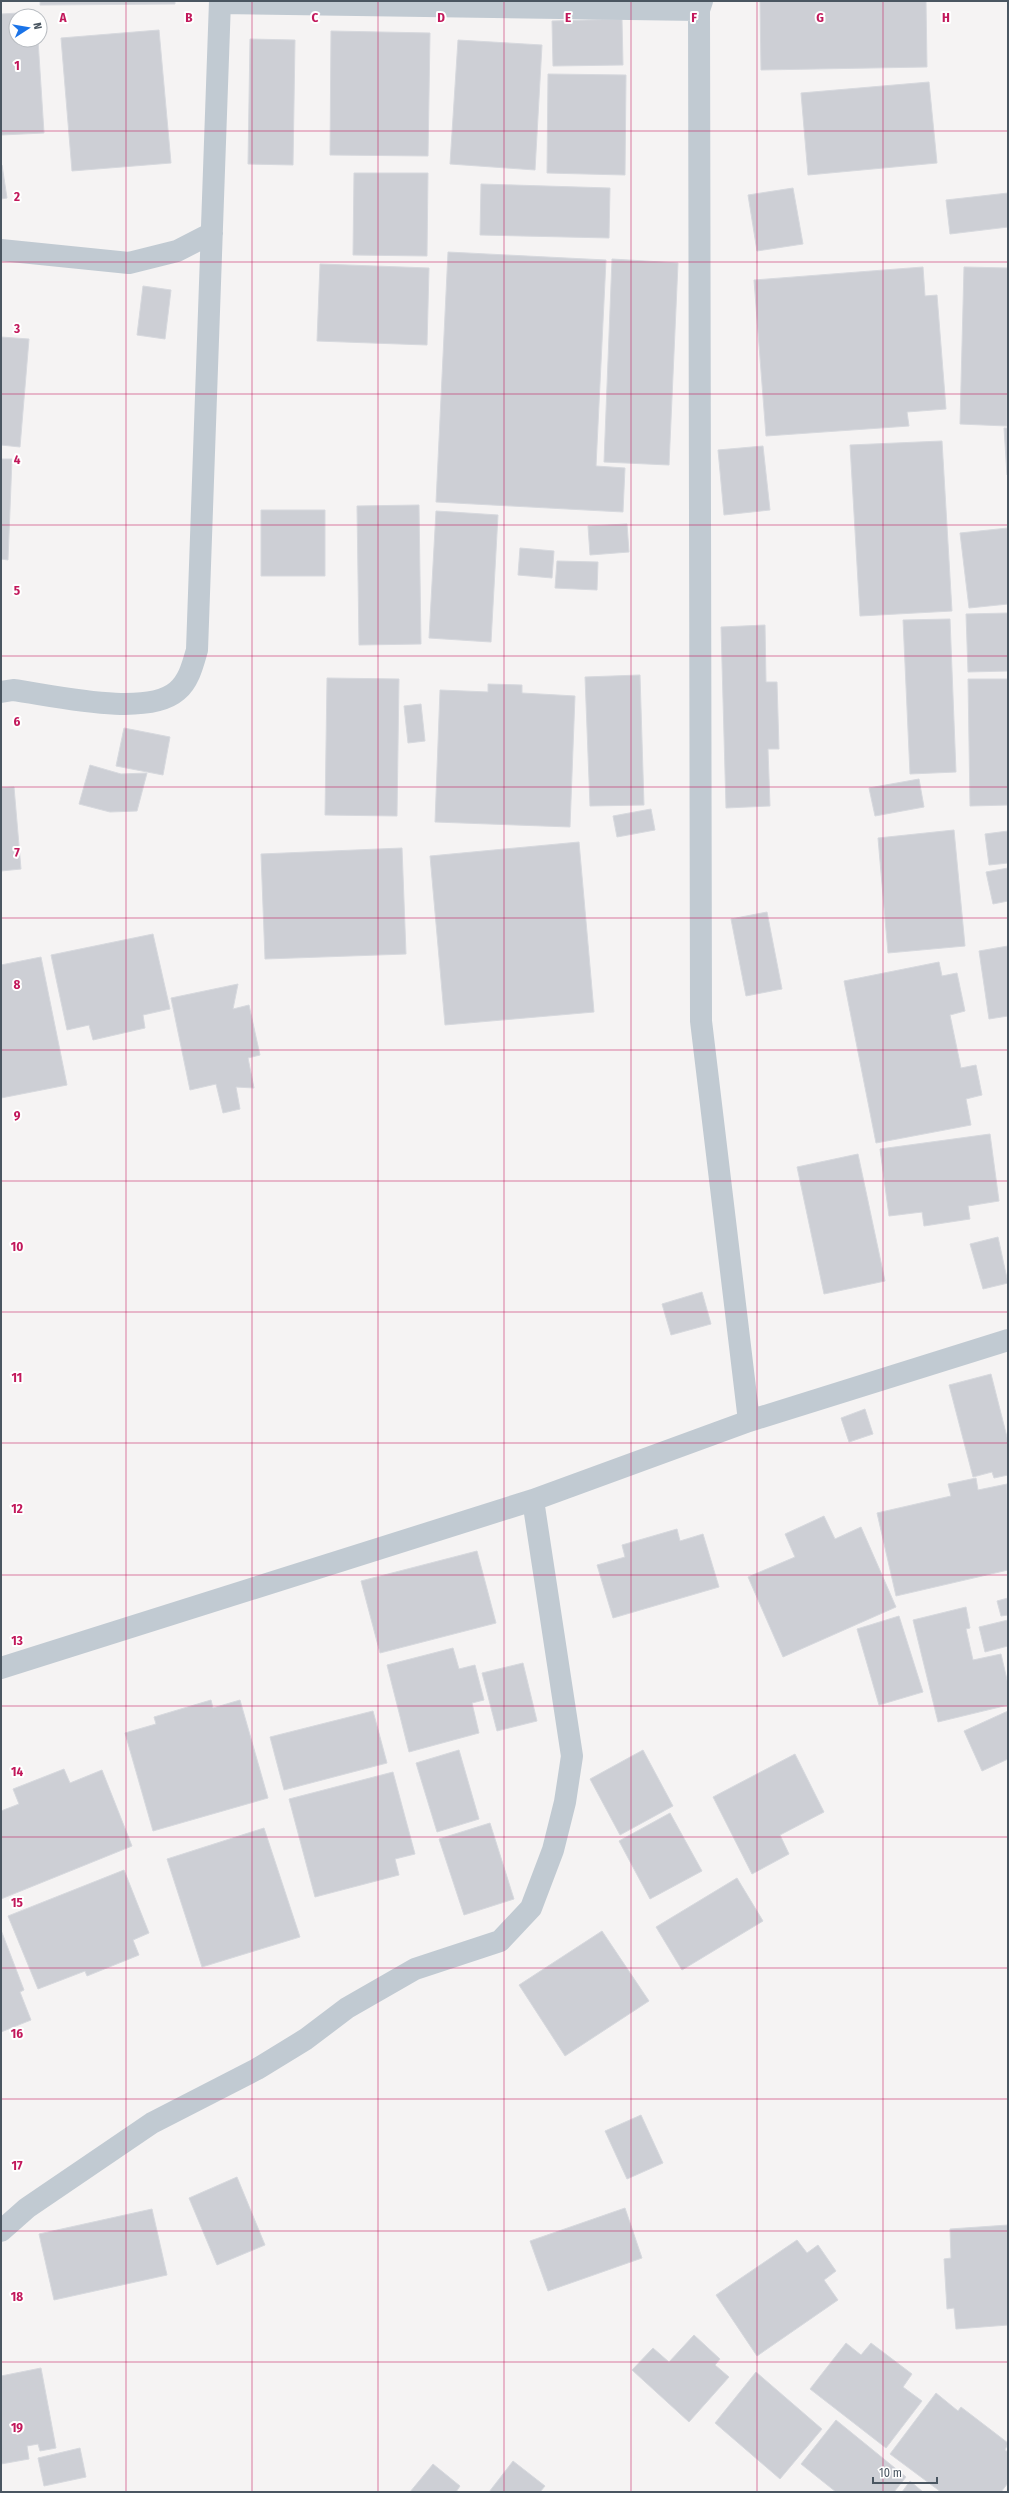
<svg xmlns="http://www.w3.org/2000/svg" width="1009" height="2493" font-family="'Fira Sans Condensed',sans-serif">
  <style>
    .building { fill: #cdcfd5; stroke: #d7d9de }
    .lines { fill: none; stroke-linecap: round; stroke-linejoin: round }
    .minor { stroke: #c1cad2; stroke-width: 22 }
    .grid { fill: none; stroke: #c2185b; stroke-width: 1; stroke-opacity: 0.55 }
    .grid-label { font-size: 13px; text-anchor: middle; font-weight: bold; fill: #c2185b; stroke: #fff; stroke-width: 4; stroke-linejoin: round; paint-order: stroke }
  </style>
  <rect width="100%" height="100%" fill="#f5f3f3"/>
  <path class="building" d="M40 1H175V4L40 5Z
    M760 1H926L927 67 761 70Z
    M37 12V16H16V40H38L44 133 1 135V14Z
    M622 19 623 65 553 66 552 21Z
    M159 30 171 163 72 171 61 38Z
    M331 31 430 33 428 156 330 155Z
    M250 39 295 40 293 165 248 164Z
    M458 40 542 45 535 170 450 164Z
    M548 74 626 75 625 175 547 173Z
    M929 82 937 163 808 175 801 93Z
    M2 165 7 198 1 199V165Z
    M354 173H428L427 256 353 255Z
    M481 184 610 188 609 238 480 235Z
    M793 188 803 244 757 251 748 195Z
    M1008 193V227L950 234 946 200Z
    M448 252 606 260 596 466 625 468 623 512 436 502Z
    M612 259 678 263 669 465 604 462Z
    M320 264 429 268 427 345 317 341Z
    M923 267 925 296 937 295 946 409 907 412 909 426 766 436 754 280Z
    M964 267 1008 268 1007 426 960 424Z
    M143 286 171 290 165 339 137 335Z
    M1 337 29 339 20 447 1 445Z
    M1004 428H1008V475H1007Z
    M942 441 952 611 860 616 850 445Z
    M763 446 770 510 724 515 718 450Z
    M1 459H12L8 560 1 559Z
    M419 505 421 644 359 645 357 506Z
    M261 510H325V576H261Z
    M436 511 498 515 491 642 429 638Z
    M627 524 629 552 590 555 588 526Z
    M1008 528V604L969 608 960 533Z
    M520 548 554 551 552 578 518 575Z
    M557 561 598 562 597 590 555 588Z
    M1008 613V671L968 672 966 614Z
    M950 619 956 772 910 774 903 620Z
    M765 625 766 682H777L779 749H768L770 806 726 808 721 627Z
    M640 675 644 805 590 806 585 677Z
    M327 678 399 679 397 816 325 815Z
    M968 679H1008V805L970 806Z
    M488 684 522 685V693L575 696 570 827 435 822 440 690 488 692Z
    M421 704 425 741 408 743 404 706Z
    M124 728 170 737 163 775 116 766Z
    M90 765 121 774 147 773 137 811 110 812 79 804Z
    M919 779 924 807 875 816 869 788Z
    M14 787 21 869 1 871V788Z
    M651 809 655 830 617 837 613 816Z
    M954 830 965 946 888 953 878 838Z
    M1008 831V863L989 865 985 834Z
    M579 842 594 1012 445 1025 430 856Z
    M402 848 406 954 265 959 261 854Z
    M1008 868V901L993 904 986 872Z
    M767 912 782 989 746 996 731 919Z
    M153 934 170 1009 143 1015 145 1028 93 1040 89 1025 67 1030 51 955Z
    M1008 946V1016L989 1019 979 951Z
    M41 957 67 1085 1 1098V965Z
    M939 962 942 976 957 973 965 1011 950 1015 961 1068 976 1065 982 1095 966 1099 971 1125 876 1143 844 981Z
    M238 984 233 1009 249 1005 260 1055 248 1058 254 1088 236 1087 240 1109 223 1113 216 1084 190 1090 171 998Z
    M990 1134 999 1201 968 1206 970 1219 924 1226 922 1212 889 1216 880 1149Z
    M858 1154 885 1281 824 1294 797 1167Z
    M998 1237 1008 1283 983 1289 970 1244Z
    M702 1292 711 1324 671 1335 662 1304Z
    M991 1374 1008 1441V1475L994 1478 992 1472 973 1477 949 1385Z
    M865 1409 873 1434 849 1442 841 1418Z
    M976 1478 978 1490 1007 1484 1008 1570 896 1596 877 1513 951 1496 948 1484Z
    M824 1516 835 1539 861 1527 896 1607 783 1657 748 1577 795 1557 785 1534Z
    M677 1529 680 1541 703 1534 719 1587 613 1618 597 1565 625 1557 622 1545Z
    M477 1551 496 1623 380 1653 361 1581Z
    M1008 1598V1615L1001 1616 997 1601Z
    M966 1607 970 1628 966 1629 973 1660 1001 1654 1008 1684V1705L938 1722 913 1620Z
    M899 1616 923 1692 879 1705 857 1629Z
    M1008 1620V1646L985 1652 979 1627Z
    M453 1648 459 1669 475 1665 484 1700 472 1703 479 1733 409 1752 387 1665Z
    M523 1663 537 1721 497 1731 482 1673Z
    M211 1700 213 1708 240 1700 268 1798 153 1831 125 1733 156 1724 154 1717Z
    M373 1711 387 1763 284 1790 270 1737Z
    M1008 1711V1759L982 1771 964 1731Z
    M459 1750 479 1819 437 1832 416 1763Z
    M643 1750 673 1806 620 1835 590 1779Z
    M795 1754 824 1812 780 1835 789 1854 752 1874 713 1797Z
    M64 1769 70 1783 102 1770 132 1846 1 1899V1811L19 1804 13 1789Z
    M393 1772 415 1854 395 1859 399 1875 315 1897 289 1799Z
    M670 1813 702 1871 650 1899 619 1841Z
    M490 1823 514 1899 464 1915 439 1839Z
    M264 1828 300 1937 202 1967 167 1859Z
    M124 1870 149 1933 133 1940 139 1955 87 1976 85 1971 38 1989 8 1916Z
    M737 1878 763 1921 682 1970 656 1927Z
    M1 1930 24 1990 20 1992 31 2020 1 2032Z
    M602 1931 649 2001 565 2056 519 1985Z
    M641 2115 663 2163 627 2179 605 2131Z
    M237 2177 265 2245 217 2265 189 2198Z
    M625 2208 642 2258 548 2291 530 2241Z
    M152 2209 167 2275 54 2300 39 2234Z
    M1008 2225V2325L956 2329 954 2308 947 2309 944 2259 951 2258 950 2229Z
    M797 2240 807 2253 818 2245 836 2271 824 2280 838 2300 757 2356 716 2295Z
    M694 2335 720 2359 715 2365 729 2377 689 2422 632 2370 653 2348 669 2362Z
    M846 2343 861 2355 871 2343 912 2374 903 2387 922 2401 886 2448 810 2389Z
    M41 2368 56 2448 40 2451 38 2444 27 2446 29 2459 1 2464V2376Z
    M756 2372 822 2429 780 2479 715 2423Z
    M936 2393 958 2411 961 2407 1008 2443 1005 2450 1008 2452V2483L1001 2492H941L890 2454Z
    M836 2420 906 2477 894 2492H836L801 2464Z
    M80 2448 86 2477 44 2486 38 2458Z
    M513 2461 545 2486 540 2492H489Z
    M433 2464 460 2486 456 2492H410Z
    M910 2481 923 2492H902Z"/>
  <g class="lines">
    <path class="minor" d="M702 1 699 10 701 1021 749 1421
      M220 3 699 10
      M1 250 129 263 177 251 212 233
      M1 692 13 690C52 695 146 718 177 691 189 681 193 664 197 650L220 1
      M1 1668 533 1500 749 1421 1008 1340
      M1 2231 27 2208 152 2123 257 2069 306 2039 347 2008 415 1969 500 1941 531 1908 553 1850 565 1802 572 1756 533 1500"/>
  </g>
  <path class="grid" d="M126 1V2492M252 1V2492M378 1V2492M504 1V2492M631 1V2492M757 1V2492M883 1V2492M1 131H1008M1 262H1008M1 394H1008M1 525H1008M1 656H1008M1 787H1008M1 918H1008M1 1050H1008M1 1181H1008M1 1312H1008M1 1443H1008M1 1575H1008M1 1706H1008M1 1837H1008M1 1968H1008M1 2099H1008M1 2231H1008M1 2362H1008"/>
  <g class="grid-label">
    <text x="63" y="22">A</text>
    <text x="189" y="22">B</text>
    <text x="315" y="22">C</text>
    <text x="441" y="22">D</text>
    <text x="568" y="22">E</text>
    <text x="694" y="22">F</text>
    <text x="820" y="22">G</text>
    <text x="946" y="22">H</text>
    <text x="17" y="70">1</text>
    <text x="17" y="201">2</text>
    <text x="17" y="333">3</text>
    <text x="17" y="464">4</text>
    <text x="17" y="595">5</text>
    <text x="17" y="726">6</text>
    <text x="17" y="857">7</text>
    <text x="17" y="989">8</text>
    <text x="17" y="1120">9</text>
    <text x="17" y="1251">10</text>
    <text x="17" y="1382">11</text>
    <text x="17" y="1513">12</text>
    <text x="17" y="1645">13</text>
    <text x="17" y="1776">14</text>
    <text x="17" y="1907">15</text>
    <text x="17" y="2038">16</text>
    <text x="17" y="2170">17</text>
    <text x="17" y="2301">18</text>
    <text x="17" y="2432">19</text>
  </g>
  <rect width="1009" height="2493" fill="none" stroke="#4a5661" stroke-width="4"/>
  <g transform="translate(28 28) rotate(78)"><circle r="19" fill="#ffffff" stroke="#b7bbc0"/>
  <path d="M0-3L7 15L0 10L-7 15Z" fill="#1a73e8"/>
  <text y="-6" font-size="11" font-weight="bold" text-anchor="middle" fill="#4a5661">N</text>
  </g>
  <path d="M873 2477v6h64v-6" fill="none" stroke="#4a5661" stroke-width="2"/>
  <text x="879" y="2477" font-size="12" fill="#4a5661" stroke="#ffffff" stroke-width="3" paint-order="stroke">10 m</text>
</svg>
